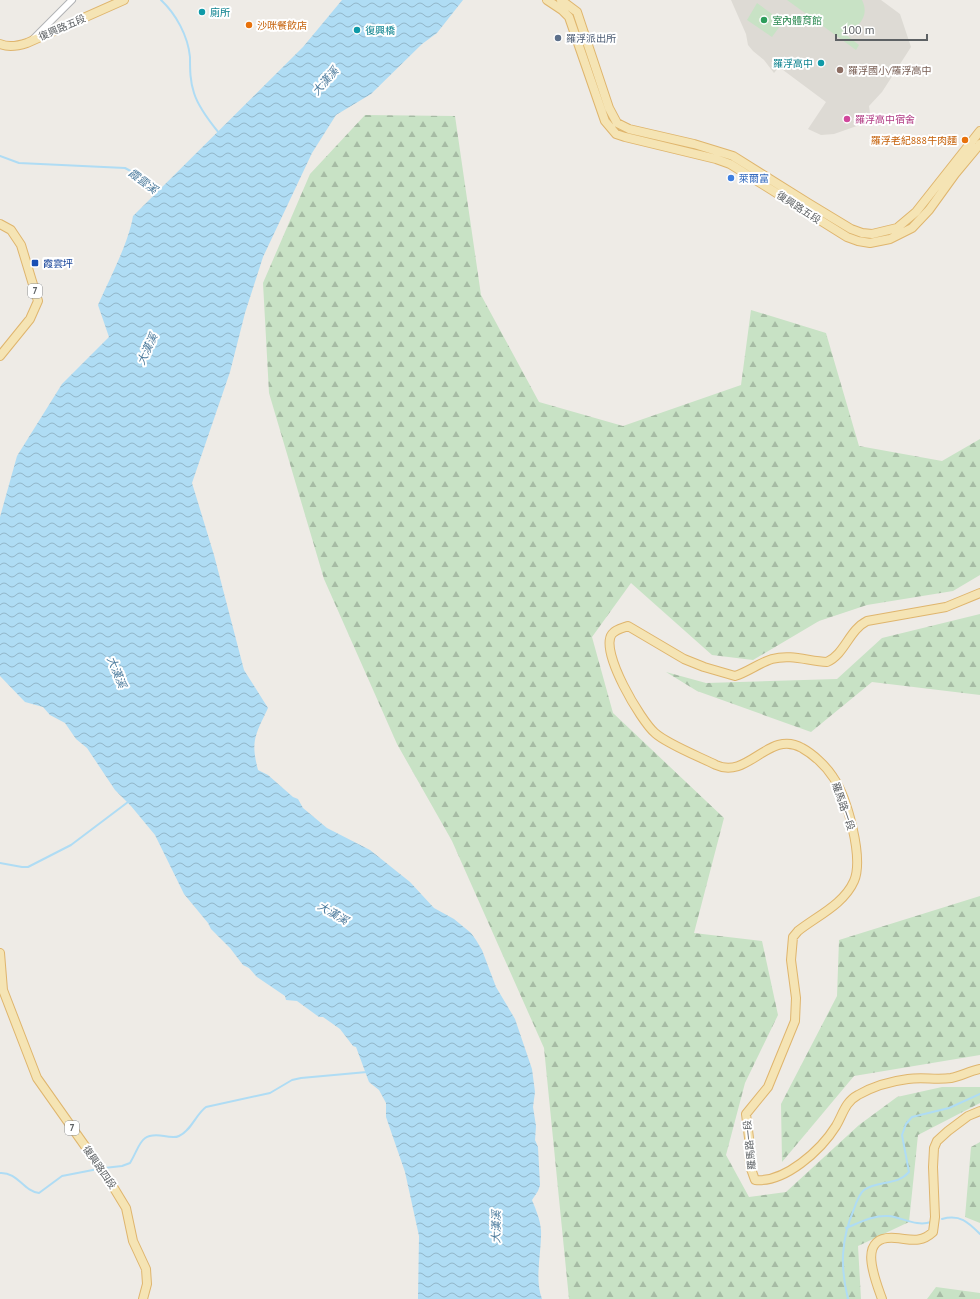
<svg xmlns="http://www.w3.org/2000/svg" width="980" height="1299" font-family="'PT Sans','Noto Sans TC',sans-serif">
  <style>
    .education { fill: #dddad4 }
    .grass { fill: #c8e2c5 }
    .forest { fill: url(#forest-firs) }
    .water { fill: url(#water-waves) }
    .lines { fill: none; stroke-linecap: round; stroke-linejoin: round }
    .stream { stroke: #afdcf4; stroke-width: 2 }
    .minor-casing { stroke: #b1b3b6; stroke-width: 8 }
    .major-casing { stroke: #dfb56d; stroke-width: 10 }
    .minor { stroke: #fff; stroke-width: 6 }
    .major { stroke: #f5e4b4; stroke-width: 8 }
    .culture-dot { fill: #0f9aa8; stroke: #fff; stroke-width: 1.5 }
    .leisure-dot { fill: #2e9e5b; stroke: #fff; stroke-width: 1.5 }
    .food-dot { fill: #e8710a; stroke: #fff; stroke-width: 1.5 }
    .service-dot { fill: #5c6f8a; stroke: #fff; stroke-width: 1.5 }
    .education-dot { fill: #8d6e63; stroke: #fff; stroke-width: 1.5 }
    .hotel-dot { fill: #d1479c; stroke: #fff; stroke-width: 1.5 }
    .shop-dot { fill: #3f7fe0; stroke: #fff; stroke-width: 1.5 }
    .transit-dot { fill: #1a4fb4; stroke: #fff; stroke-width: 1.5 }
    .labels { text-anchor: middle; stroke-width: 4; stroke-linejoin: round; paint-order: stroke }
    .shield { fill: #fff; stroke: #8e9092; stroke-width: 1 }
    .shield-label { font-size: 9px; font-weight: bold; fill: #5d6164 }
    .culture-label { font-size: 10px; fill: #0d838f; stroke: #fff; text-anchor: start }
    .leisure-label { font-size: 10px; fill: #27864d; stroke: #fff; text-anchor: start }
    .food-label { font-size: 10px; fill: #c56008; stroke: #fff; text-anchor: start }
    .street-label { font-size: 10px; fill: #5d6164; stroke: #fff }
    .service-label { font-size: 10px; fill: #4e5e75; stroke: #fff; text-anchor: start }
    .education-label { font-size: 10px; fill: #785e54; stroke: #fff; text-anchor: start }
    .hotel-label { font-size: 10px; fill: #b23c85; stroke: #fff; text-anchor: start }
    .shop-label { font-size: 10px; fill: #366cbe; stroke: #fff; text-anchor: start }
    .transit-label { font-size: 10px; fill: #164399; stroke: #fff; text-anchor: start }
    .water-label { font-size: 11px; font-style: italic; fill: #4b7a9c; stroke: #fff }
  </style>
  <defs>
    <pattern id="forest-firs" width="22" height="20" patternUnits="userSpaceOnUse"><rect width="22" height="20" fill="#c8e2c5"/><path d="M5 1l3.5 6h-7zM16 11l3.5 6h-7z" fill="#a6bba4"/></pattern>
    <pattern id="water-waves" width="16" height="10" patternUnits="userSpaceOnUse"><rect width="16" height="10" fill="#afdcf4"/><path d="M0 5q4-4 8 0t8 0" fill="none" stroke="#92b6c9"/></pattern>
  </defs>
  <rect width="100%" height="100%" fill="#eeebe6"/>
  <path class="education" d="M731 0H881L900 14 911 47 882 92 869 106 871 121 834 134 821 135 808 129 826 102 779 67 774 73 764 60 753 51 748 45 746 34Z"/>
  <path class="grass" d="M787 0H862C870 16 859 27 845 34L859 45 856 50Z
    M757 3 783 22 772 37 747 20Z"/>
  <path class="forest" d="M365 115 455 116 481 295 539 402 623 426 741 385 751 310 826 333 859 446 942 461 980 439V575L953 591 867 605 819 621 753 660 712 655 631 583 592 637 613 713 724 818 694 933 762 941 778 1015 745 1083 726 1155 749 1197 786 1192 859 1125 897 1097 942 1087H980V1103L918 1135 909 1222 858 1246 861 1299H569L544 1048 452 841 397 744 324 579 269 393 263 283 310 174Z
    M980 614V695L872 682 811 732 697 691 666 672 706 683 837 679 882 638Z
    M980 896V1055L854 1076 782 1162 781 1104 837 996 839 940Z
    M980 1142V1223L965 1217 971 1147Z
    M936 1287 980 1293V1299H927Z"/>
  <path class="water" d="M342 0H463L437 33 422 44 371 94 336 115 312 153 263 257 245 313 230 372 192 483 214 555 244 670 268 708C256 734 250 740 258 770L268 775 293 797 298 799 303 808 327 828 370 850 410 882 434 908 454 919 471 933 476 940 482 950 496 987 515 1019 532 1069 535 1092 533 1107 536 1126 535 1140 538 1147 540 1185 538 1191 532 1200C536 1210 540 1219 541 1230 542 1251 534 1278 542 1299H418L419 1236 405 1172 386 1117V1103L379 1090 369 1082 356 1047 353 1046 340 1029 323 1017H319L297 1001 286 1000 285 996 257 977 249 968 243 965 230 948 211 929 208 923 184 894 155 835 131 806 115 790 87 748 76 739 65 723 50 715 43 707 25 702 0 676V517L17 456 62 384 109 337 98 305C109 280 129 242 133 216L303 47Z"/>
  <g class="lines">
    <path class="stream" d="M161 0C176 14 188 36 190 57 190 70 190 81 194 93 198 106 210 122 219 133
      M0 156 19 163 125 168 138 175 159 192
      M0 863 22 867H28L71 845 128 802
      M104 1168 122 1166 130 1163C141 1145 139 1132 164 1136 169 1137 175 1138 179 1136 191 1131 196 1114 206 1107L270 1093 292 1080 301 1078 367 1072
      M0 1173C18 1172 23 1191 39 1193L62 1176 98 1169
      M942 1219C960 1214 968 1222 980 1234
      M846 1228C859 1223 873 1215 888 1216 902 1217 916 1227 931 1222
      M848 1299C840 1267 841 1239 854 1209 856 1203 859 1194 864 1190 878 1180 897 1186 909 1172L902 1135 906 1124 912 1117 949 1108 980 1094"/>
    <g class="minor-casing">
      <path id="minor" d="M33 39 72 0"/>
    </g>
    <g class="major-casing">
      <path id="major" d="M547 0 562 10 569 17 605 121 616 134 625 137 716 159 730 164 847 237 858 241 870 243 890 239 912 228 929 210 955 174 980 144
        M561 0 577 12 609 108 617 123 629 129 694 144 733 156 808 203 851 229 862 233 872 234 897 228 916 212 980 131
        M0 44C9 48 18 46 27 43L124 0
        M0 224 11 230 21 245 38 301 30 319 0 356
        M980 593 946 607 867 621C849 630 845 654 827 662 808 661 791 654 772 659 759 663 748 672 735 676L704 667 684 659 628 626C623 628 616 629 612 634 599 651 641 721 655 733 667 744 700 757 716 765 748 780 769 729 802 748 813 754 826 766 833 777 847 797 864 858 854 881 844 904 817 916 798 931L793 937 791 960 796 998 795 1021 768 1087 746 1114 749 1138 750 1166 755 1180C785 1183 821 1150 836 1126 843 1114 845 1102 858 1095 872 1087 892 1081 908 1079 922 1077 937 1080 951 1078 961 1076 970 1071 980 1069
        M0 953 3 990 37 1078 109 1180 126 1208 133 1241 146 1269 147 1284 143 1299
        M882 1299C875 1279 856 1235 895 1238 910 1239 920 1244 933 1232L935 1217 933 1167 934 1148 937 1141 948 1131 968 1116 980 1111"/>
    </g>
    <use href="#minor" class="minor"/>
    <use href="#major" class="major"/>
  </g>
  <g class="culture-dot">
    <circle cx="202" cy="12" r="4"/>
    <circle cx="357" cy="30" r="4"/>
    <circle cx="821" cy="63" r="4"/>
  </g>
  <circle class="leisure-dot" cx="764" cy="20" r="4"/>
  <g class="food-dot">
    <circle cx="249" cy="25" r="4"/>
    <circle cx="965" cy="140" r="4"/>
  </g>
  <circle class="service-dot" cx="558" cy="38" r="4"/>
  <circle class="education-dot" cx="840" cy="70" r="4"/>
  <circle class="hotel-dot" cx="847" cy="119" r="4"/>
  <circle class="shop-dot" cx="731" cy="178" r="4"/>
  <rect class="transit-dot" x="31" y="259" width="8" height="8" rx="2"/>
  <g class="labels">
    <g class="shield">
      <rect x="28" y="284" width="14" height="14" rx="3"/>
      <rect x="65" y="1121" width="14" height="14" rx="3"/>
    </g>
    <g class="shield-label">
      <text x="35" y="294">7</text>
      <text x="72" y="1131">7</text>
    </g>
    <g class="culture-label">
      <text x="210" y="16">廁所</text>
      <text x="365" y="34">復興橋</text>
      <text x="813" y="67" text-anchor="end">羅浮高中</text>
    </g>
    <g class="leisure-label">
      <text x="772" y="24">室內體育館</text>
    </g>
    <g class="food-label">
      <text x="257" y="29">沙咪餐飲店</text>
      <text x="957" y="144" text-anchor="end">羅浮老紀888牛肉麵</text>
    </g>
    <g class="street-label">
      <text transform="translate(62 27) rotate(-23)" y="4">復興路五段</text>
      <text transform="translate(799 207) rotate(33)" y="4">復興路五段</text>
      <text transform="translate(844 806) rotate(71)" y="4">羅馬路一段</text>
      <text transform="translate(749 1145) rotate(-96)" y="4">羅馬路一段</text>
      <text transform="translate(100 1167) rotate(55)" y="4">復興路四段</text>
    </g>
    <g class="service-label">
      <text x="566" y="42">羅浮派出所</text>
    </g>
    <g class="education-label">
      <text x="848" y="74">羅浮國小/羅浮高中</text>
    </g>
    <g class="hotel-label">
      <text x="855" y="123">羅浮高中宿舍</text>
    </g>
    <g class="shop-label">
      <text x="739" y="182">萊爾富</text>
    </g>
    <g class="transit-label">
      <text x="43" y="267">霞雲坪</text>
    </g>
    <g class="water-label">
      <text transform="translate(325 81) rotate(-49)" y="4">大漢溪</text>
      <text transform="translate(143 181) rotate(37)" y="4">霞雲溪</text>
      <text transform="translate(147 349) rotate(-65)" y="4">大漢溪</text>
      <text transform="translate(117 672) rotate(68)" y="4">大漢溪</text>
      <text transform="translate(333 913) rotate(31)" y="4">大漢溪</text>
      <text transform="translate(496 1227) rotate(-89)" y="4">大漢溪</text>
    </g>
  </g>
  <path d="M836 34v6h91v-6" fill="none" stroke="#5d6164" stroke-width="2"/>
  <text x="842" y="34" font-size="12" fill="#5d6164" stroke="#ffffff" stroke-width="3" paint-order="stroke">100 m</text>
</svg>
